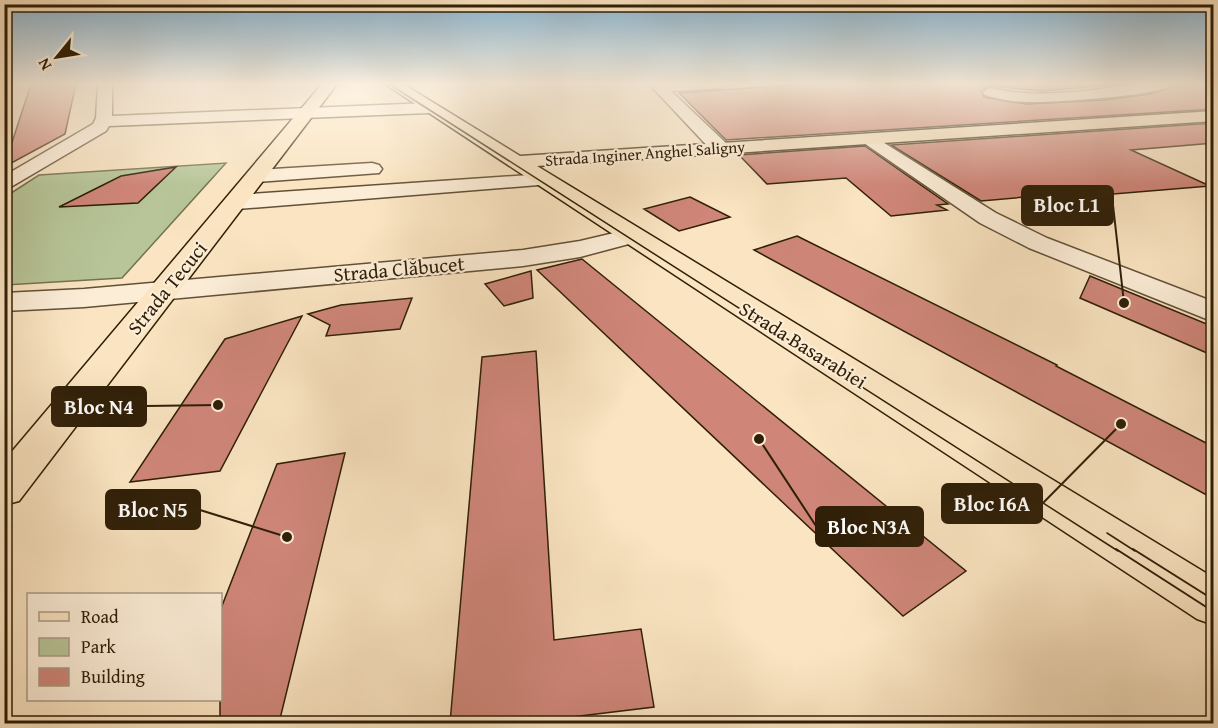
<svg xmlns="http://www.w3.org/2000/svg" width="1218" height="728" font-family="'Gentium Book Plus',serif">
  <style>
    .green { fill: #b7c598; stroke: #737250; stroke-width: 1.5 }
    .building { fill: #cf8679; stroke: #2f1f07; stroke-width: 1.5 }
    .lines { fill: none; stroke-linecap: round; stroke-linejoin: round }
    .minor-casing { stroke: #625036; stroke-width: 3 }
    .major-casing { stroke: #2f1f07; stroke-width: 3 }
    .minor { fill: #fcedd7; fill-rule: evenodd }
    .major { fill: #fae4c1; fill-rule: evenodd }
    .tram-far1 { stroke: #2f1f07; stroke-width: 1.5 }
    .tram { stroke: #2f1f07; stroke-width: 2 }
    .labels { text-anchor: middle; stroke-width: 4.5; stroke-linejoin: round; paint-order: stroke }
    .far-street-label { font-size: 16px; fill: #2f1f07; stroke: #fcedd7 }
    .street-label { font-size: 20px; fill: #2f1f07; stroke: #fcedd7 }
    .leader { fill: none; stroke: #2f1f07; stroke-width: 2 }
    .callout-dot { fill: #2f1f07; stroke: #fcedd7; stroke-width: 2 }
    .callout { fill: #2f1f07; stroke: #2f1f07; stroke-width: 2 }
    .callout-label { font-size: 21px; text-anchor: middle; font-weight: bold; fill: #fff }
  </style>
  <rect width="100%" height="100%" fill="#fae4c1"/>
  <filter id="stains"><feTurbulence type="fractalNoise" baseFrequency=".00333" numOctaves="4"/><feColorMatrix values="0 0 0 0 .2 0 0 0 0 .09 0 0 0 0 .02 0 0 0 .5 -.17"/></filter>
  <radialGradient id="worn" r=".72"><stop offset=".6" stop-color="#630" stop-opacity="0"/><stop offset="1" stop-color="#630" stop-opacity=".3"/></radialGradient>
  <path class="green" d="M226 163 122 278 5 285V197L39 175Z"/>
  <path class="building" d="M31 84H76L65 134 4 167Z
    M806 84H1117L1044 91 990 86 981 91 984 97 1026 104 1104 100 1150 94 1177 84H1214V109L726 140 679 93Z
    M1214 123V143L1131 150 1210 186 1077 197 1070 193 981 201 891 145Z
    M865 146 948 204 937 205 947 210 891 216 846 178 767 184 739 155Z
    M176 167 138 203 59 207 121 176Z
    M690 197 730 217 679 231 644 209Z
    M797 236 1057 365 1056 366 1214 447V499L754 250Z
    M582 259 966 571 903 616 537 270Z
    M531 271 533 298 504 306 485 284Z
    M1090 276 1214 327V356L1080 298Z
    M412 298 400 329 326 336 330 325 308 314 341 305Z
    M302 316 220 471 130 482 225 339Z
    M536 351 554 640 641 629 654 707 522 723H450L482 357Z
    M345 453 279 723H220V611L277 464Z"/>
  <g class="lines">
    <g class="minor-casing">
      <path id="minor" d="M98 84H112V116L429 103 437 108 429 113 109 126 106 131 4 191V176L93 124 96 118Z
        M649 84H729L722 88 671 91 728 145 730 149 728 153H714Z
        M1136 84H1175C1161 96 1049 103 1026 102 1012 102 999 99 985 95L983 92 990 88C1037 99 1088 91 1136 84Z
        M870 134 996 213 1047 238 1214 302V322L1029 248 980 223 864 143 861 139 864 135Z
        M372 163 379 165 382 169 379 173 257 182 250 180 247 176 250 172 257 170Z
        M544 174 551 176 554 180 551 184 237 209 229 207 226 202 229 197 237 195Z
        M631 229 640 231 643 236 640 241 580 257 523 266 84 307 4 311V293L84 289 523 250 580 241Z"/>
    </g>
    <g class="major-casing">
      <path id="major" d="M322 84H337L19 501 4 505V461Z
        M385 84H403L520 156 1214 111V121L537 166 1214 578V625L1197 619Z"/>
    </g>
    <use href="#minor" class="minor"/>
    <use href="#major" class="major"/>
    <path class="tram-far1" d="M389 84 1118 551
      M1107 533 1135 551"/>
    <path class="tram" d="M1116 549 1214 612
      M1133 549 1214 600"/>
  </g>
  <linearGradient id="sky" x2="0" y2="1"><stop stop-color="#8bb8d5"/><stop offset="0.45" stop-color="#fdf3e3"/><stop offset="1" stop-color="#fdf3e3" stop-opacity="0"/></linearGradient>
  <rect width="1218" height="186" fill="url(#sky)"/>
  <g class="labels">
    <g class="far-street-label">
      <text transform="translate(645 153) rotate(-4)" y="6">Strada Inginer Anghel Saligny</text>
    </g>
    <g class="street-label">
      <text transform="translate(399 269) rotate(-5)" y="7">Strada Clăbucet</text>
      <text transform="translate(167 288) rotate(-51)" y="7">Strada Tecuci</text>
      <text transform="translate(803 345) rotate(32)" y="7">Strada Basarabiei</text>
    </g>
  </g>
  <path class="leader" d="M1124 303L1113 205M218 405L146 406M1121 424L1042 504M287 537L200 510M759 439L816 526"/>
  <g class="callout-dot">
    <circle cx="1124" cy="303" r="6"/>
    <circle cx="218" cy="405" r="6"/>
    <circle cx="1121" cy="424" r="6"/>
    <circle cx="287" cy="537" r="6"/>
    <circle cx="759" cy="439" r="6"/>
  </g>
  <g class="callout">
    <rect x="1022" y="186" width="91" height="39" rx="6"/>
    <rect x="52" y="387" width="94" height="39" rx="6"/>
    <rect x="942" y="484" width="100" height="39" rx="6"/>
    <rect x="106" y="490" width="94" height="39" rx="6"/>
    <rect x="816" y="507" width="107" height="39" rx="6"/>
  </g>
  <g class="callout-label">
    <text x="1067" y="212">Bloc L1</text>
    <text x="99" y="414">Bloc N4</text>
    <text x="992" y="511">Bloc I6A</text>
    <text x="153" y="517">Bloc N5</text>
    <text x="869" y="534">Bloc N3A</text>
  </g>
  <rect width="1218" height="728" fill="none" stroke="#fae4c1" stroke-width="24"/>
  <rect x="6" y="6" width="1206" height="716" fill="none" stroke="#2f1f07" stroke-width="3"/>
  <rect x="12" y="12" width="1194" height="704" fill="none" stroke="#2f1f07" stroke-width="1.5"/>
  <rect x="27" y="593" width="195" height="108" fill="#fcedd7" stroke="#aa9b84" stroke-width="1.5"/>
  <rect x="39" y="612" width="30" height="9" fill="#fae4c1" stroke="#aa9b84" stroke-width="1.5"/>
  <text x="81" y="623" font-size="18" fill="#2f1f07">Road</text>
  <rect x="39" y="638" width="30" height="18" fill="#b7c598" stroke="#aa9b84" stroke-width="1.5"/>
  <text x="81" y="653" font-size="18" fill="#2f1f07">Park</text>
  <rect x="39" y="668" width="30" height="18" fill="#cf8679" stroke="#aa9b84" stroke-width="1.5"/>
  <text x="81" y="683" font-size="18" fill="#2f1f07">Building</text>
  <g transform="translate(57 57) rotate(240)" stroke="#fcedd7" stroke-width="4.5" paint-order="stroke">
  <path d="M0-4.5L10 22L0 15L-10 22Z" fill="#2f1f07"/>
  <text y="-9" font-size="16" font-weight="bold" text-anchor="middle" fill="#2f1f07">N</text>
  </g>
  <rect width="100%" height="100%" filter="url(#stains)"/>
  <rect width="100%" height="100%" fill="url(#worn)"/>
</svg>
